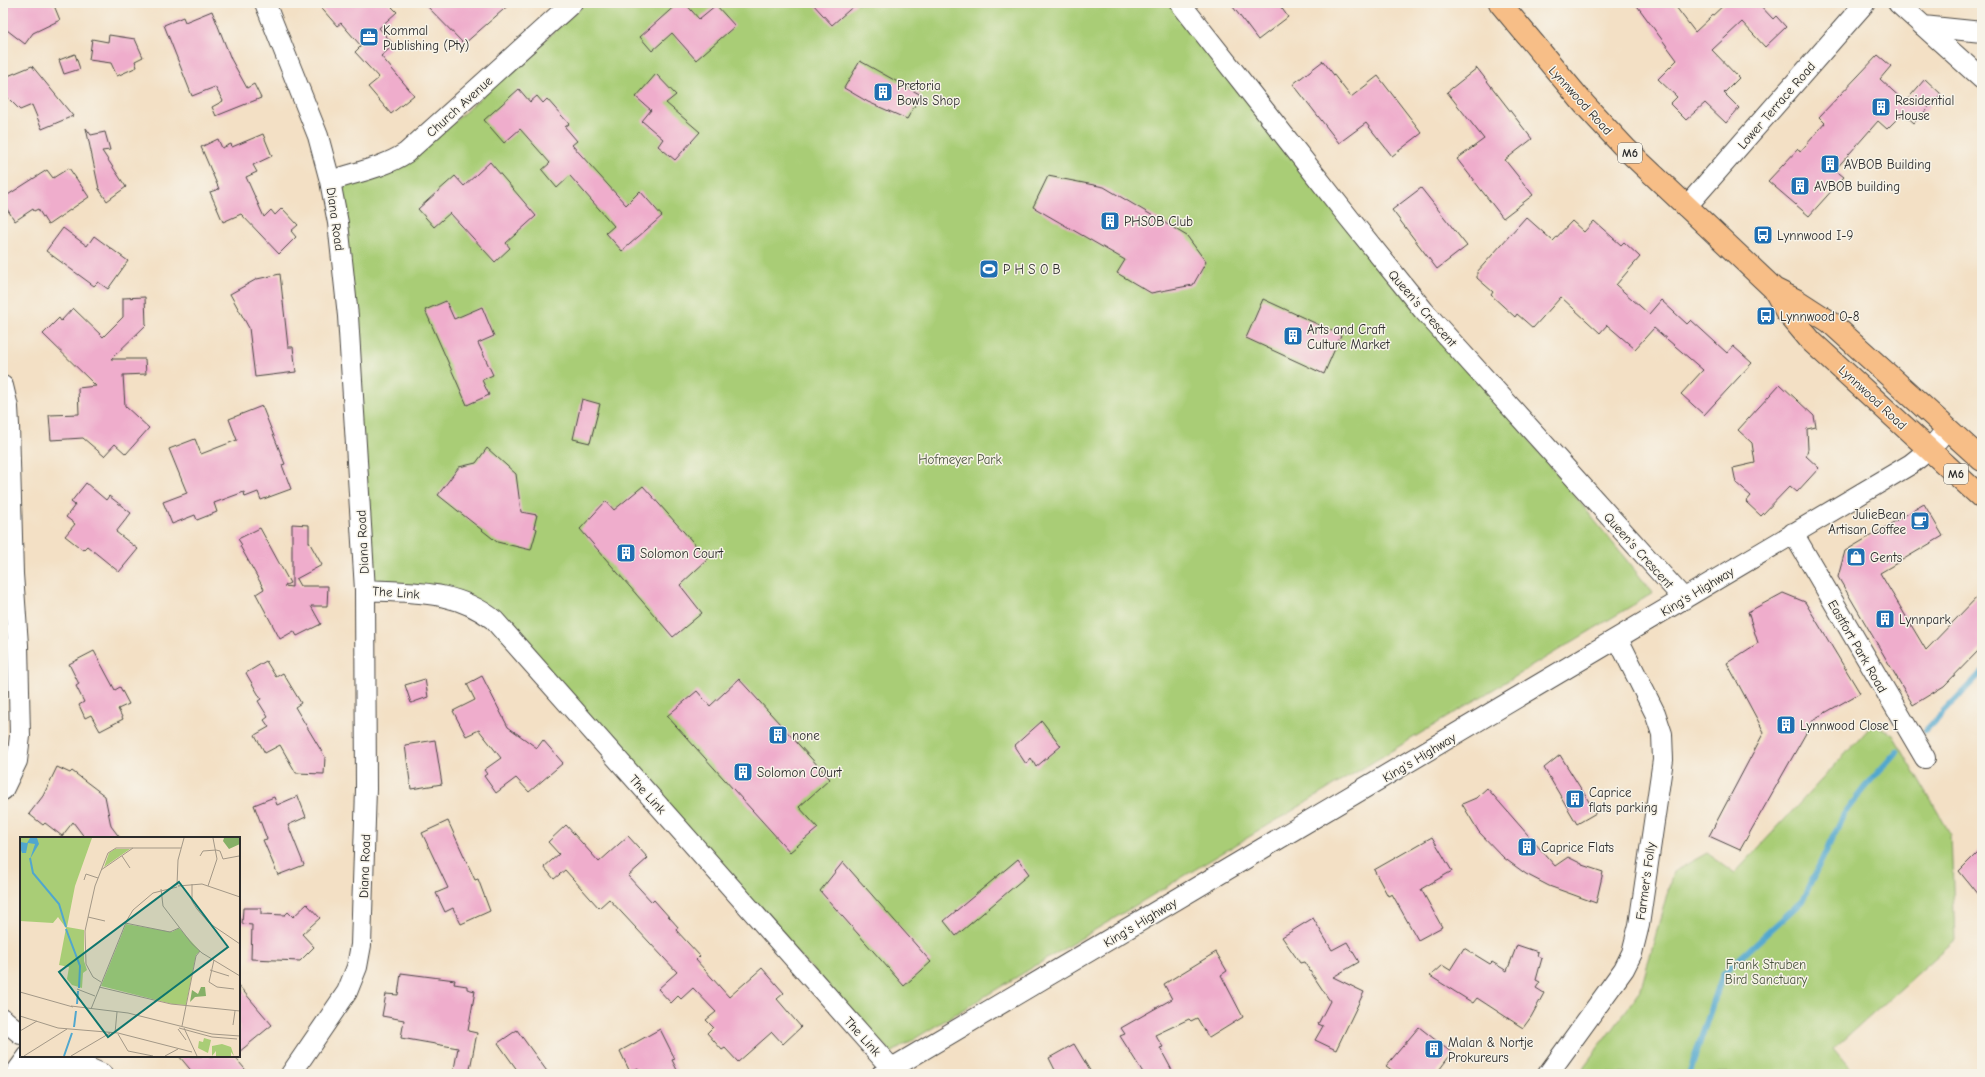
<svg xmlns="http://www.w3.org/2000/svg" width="1985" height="1077" font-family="'Comic Neue',sans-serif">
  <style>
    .green { fill: #a9cd76; stroke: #6a7c50 }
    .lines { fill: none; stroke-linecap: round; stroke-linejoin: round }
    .stream { stroke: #51a7ce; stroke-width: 6 }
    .building { fill: #efadcc }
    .street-casing { stroke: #494642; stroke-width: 22 }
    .primary-casing { stroke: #494642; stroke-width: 24 }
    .street { stroke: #fff; stroke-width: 20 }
    .primary { stroke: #f7be87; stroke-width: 22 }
    .labels { text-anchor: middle; stroke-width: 3; stroke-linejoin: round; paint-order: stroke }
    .shield { fill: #f7f3e8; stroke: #686764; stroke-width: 1 }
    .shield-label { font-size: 12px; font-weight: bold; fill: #2b2b2b }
    .poi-label { font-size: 13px; fill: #2b2b2b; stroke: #f7f3e8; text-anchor: start }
    .street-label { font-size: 13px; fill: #2b2b2b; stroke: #f7f3e8 }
    .park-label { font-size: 13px; fill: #4a543e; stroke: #f7f3e8 }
    .inset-river { fill: none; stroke: #51a7ce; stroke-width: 2 }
    .inset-road { fill: none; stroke: #a39887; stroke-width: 1 }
    .view { fill: #0f766e; fill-opacity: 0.15; stroke: #0f766e; stroke-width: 2 }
    .inset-edge { fill: none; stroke: #2b2b2b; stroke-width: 2 }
  </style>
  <rect width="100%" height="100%" fill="#f7f3e8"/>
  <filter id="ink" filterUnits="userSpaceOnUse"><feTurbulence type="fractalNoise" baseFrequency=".025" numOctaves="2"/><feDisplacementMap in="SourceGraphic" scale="8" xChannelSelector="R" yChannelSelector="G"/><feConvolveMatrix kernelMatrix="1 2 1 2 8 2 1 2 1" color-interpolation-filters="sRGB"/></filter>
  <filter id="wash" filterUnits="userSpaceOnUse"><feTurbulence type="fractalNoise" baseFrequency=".012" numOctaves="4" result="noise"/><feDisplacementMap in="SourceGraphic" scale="16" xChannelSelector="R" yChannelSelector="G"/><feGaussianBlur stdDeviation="0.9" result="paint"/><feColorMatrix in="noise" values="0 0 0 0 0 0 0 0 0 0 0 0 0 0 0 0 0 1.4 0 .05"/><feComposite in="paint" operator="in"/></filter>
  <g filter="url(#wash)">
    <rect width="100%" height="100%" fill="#f3e0c5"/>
    <path class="green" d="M586 3H1178L1653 593 891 1053 471 605 365 590 330 181 405 166Z
      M1874 723 1893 735 1951 835 1955 940 1834 1049 1855 1074H1578L1640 992 1673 872 1707 853 1735 873Z"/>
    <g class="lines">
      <path class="stream" d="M1926 730 1982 672
        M1689 1074 1723 974 1802 901 1844 814 1864 788 1897 751"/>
    </g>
    <g id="blocks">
      <path class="building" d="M3 3H53L60 20 33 33 25 44 3 27Z
        M317 3H388L397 12 379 28 394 45 381 56 414 95 391 114 368 87 379 78 355 52 361 46 341 23 337 26Z
        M424 3H511L464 44Z
        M678 3H685L699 19 716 5 735 26 696 60 672 33 652 51 640 37Z
        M812 3H857L832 25Z
        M1230 3H1278L1288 17 1258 40Z
        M1635 3H1673L1695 32 1726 3H1758L1773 19 1776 16 1786 27 1765 47 1742 22 1712 50 1739 78 1724 93 1739 108 1726 123 1705 103 1686 120 1670 104 1677 97 1658 79 1677 60Z
        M212 11 231 59 247 88 254 84 261 98 216 116 212 107 223 101 215 87 192 96 164 25 183 17 185 22Z
        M109 35 135 39 143 57 135 61 137 67 117 76 111 63 89 60 92 39 108 42Z
        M75 54 80 69 64 74 59 60Z
        M1878 55 1891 66 1880 79 1905 102 1925 79 1941 94 1914 123 1903 113 1887 129 1878 121 1835 170 1844 177 1809 216 1768 181 1798 149 1800 152 1825 123 1819 117Z
        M860 61 921 95 907 119 868 102 844 88Z
        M1323 61 1351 97 1378 76 1422 133 1392 156 1366 123 1339 143 1293 84Z
        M32 66 73 116 42 129 32 105 20 110 3 93V78Z
        M1477 68 1532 139 1505 160 1533 195 1503 218 1457 159 1484 139 1447 92Z
        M656 74 676 95 666 103 700 132 675 160 658 146 663 139 642 121 651 110 636 97Z
        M519 89 530 102 537 96 543 103 547 99 569 124 565 127 577 141 572 145 626 205 640 191 662 216 622 251 606 233 614 226 570 176 557 188 542 170 550 163 520 129 504 143 484 120Z
        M86 128 91 135 105 132 110 150 102 151 126 187 107 201 99 189Z
        M263 134 272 156 253 165 257 172 246 177 264 217 271 210 275 215 282 208 298 225 291 231 296 237 279 254 241 214 223 222 210 192 219 189 201 147 218 139 222 148 231 144 232 147Z
        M490 162 536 216 506 243 510 248 495 262 450 213 434 227 418 209 455 176 464 186Z
        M69 168 89 197 48 225 38 209 34 211 33 209 15 221 3 203V198L47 170 53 178Z
        M1048 176 1104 187 1187 236 1206 262 1193 285 1151 293 1117 273 1125 260 1033 207Z
        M1421 188 1467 246 1437 269 1392 210Z
        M1526 217 1553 241 1572 221 1584 232 1594 221 1621 245 1624 242 1640 257 1616 285 1649 314 1661 300 1687 324 1691 320 1727 353 1733 346 1752 363 1704 415 1681 394 1703 370 1654 328 1635 349 1607 325 1600 333 1561 297 1533 328 1517 314 1515 317 1491 295 1493 292 1477 278V272Z
        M63 228 87 246 94 236 128 261 108 289 98 282 94 286 46 251Z
        M280 274 288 347H293L296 372 255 377 249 328 230 294 257 279Z
        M145 297 146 325 111 359H145L146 374 123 375 125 406 149 428 126 454 115 444 104 456 83 438 51 440 49 415 79 414 78 388 96 386 43 334 59 318 61 321 73 308 103 337 123 317V298Z
        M1263 299 1341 335 1324 374 1246 338Z
        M446 301 454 319 482 307 494 336 478 343 493 375 482 380 489 395 467 405 425 310Z
        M1780 384 1814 416 1816 427 1807 429 1808 449 1806 456 1819 468 1797 492 1790 486 1761 516 1746 502 1751 496 1736 483 1733 468 1755 463 1752 443 1738 430Z
        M582 399 600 404 590 443 573 439Z
        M262 406 285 464 282 465 291 489 261 500 258 492 245 497 244 492 214 503 217 512 197 520 195 515 172 524 163 502 187 493 169 449 195 439 201 454 237 440 229 419Z
        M487 448 516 474 521 512 537 515 534 527 537 529 531 550 497 542 438 495 459 467 476 463Z
        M86 483 106 500 109 496 131 513 116 532 138 549 119 572 87 546 83 550 65 536 75 524 66 517 75 505 71 502Z
        M643 486 708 559 680 585 702 613 673 637 580 529 606 501 614 510Z
        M1924 504 1943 536 1880 573 1926 650 1982 592V647L1944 686 1913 705 1838 577 1845 551Z
        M292 524 309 525V542L322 565 296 579 300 586H328L327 606H311L321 624 297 636 294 631 280 639 256 594 264 589 240 546 242 545 238 539 260 528 290 583 284 586 292 587Z
        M1783 593 1805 602 1860 693 1814 719 1740 850 1709 836 1764 732 1727 663 1758 643 1748 612Z
        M94 651 115 690 120 687 129 704 118 709 123 719 100 731 91 715 85 718 79 705 84 702 76 686 79 684 69 664Z
        M266 661 276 677 283 673 301 703 295 707 325 757 324 774 296 773 280 745 265 753 255 735 269 727 264 720 268 717 258 701 261 699 246 673Z
        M482 676 508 727 537 748 543 740 563 763 529 792 516 778 496 793 484 776 487 774 484 770 501 758 479 730 466 736 453 711 475 700 467 684Z
        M425 679 428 697 411 703 405 685Z
        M739 679 830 779 799 807 818 828 790 852 667 716 697 691 710 706Z
        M1042 721 1061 746 1036 767 1031 758 1026 764 1014 746Z
        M435 740 442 784 411 789 405 745Z
        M1560 755 1596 813 1577 824 1544 768Z
        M57 767 70 773 72 771 105 796 111 826 120 838H85L73 822 62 836 45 823 43 825 29 814 43 796Z
        M1487 788 1555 866 1568 857 1582 864V865L1603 872 1596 903 1549 886 1526 874 1504 858 1479 832 1462 804 1476 798Z
        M298 796 306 817 288 825 304 865 278 875 263 840 267 839 254 805 274 797 277 805Z
        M448 821 475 880 478 879 490 911 461 924 453 908 445 912 436 893 448 888 422 833Z
        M566 825 599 862 628 836 648 858 628 876 652 902 654 900 678 927 676 930 700 956 696 960 729 997 762 968 784 993 777 999 801 1027 783 1044 772 1032 738 1062 725 1048 722 1050 707 1033 713 1027 706 1020 716 1012 693 988 681 999 678 996 671 1003 658 989 677 972 609 899 599 908 565 870 554 879 544 867 559 854 548 842Z
        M1432 837 1452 871 1421 889 1442 927 1418 940 1392 894 1388 896 1374 870Z
        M1982 848V900L1959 871Z
        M1018 859 1029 874 956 936 944 921Z
        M843 862 931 962 904 986 820 891Z
        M307 904 320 918 302 934 314 947 300 961 251 959 252 925 242 924 243 908H261V914L285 915 288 912 293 917Z
        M1313 918 1332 950 1347 942 1359 962 1333 977 1364 992 1336 1050 1315 1040 1323 1026 1318 1024 1330 1001 1304 962 1300 963 1282 937Z
        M1517 945 1538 952 1537 956 1542 958 1536 980 1540 982 1536 988 1544 993 1531 1017 1523 1028 1477 998 1473 1003 1430 976 1442 965 1450 970 1464 948 1490 964 1492 962 1507 971Z
        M1216 952 1227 971 1221 975 1243 1017 1209 1038 1197 1018 1191 1021 1189 1019 1155 1035 1163 1047 1160 1048 1174 1074H1144L1120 1036 1125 1034 1121 1028 1172 999 1164 984Z
        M401 973 455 980 454 984 467 986V989L475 991 468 1031 477 1033 469 1074H453L458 1048 401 1038 404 1020 382 1016 386 994 398 995Z
        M239 986 272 1025 239 1052Z
        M1419 1027 1452 1053 1436 1074H1397L1386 1066Z
        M660 1029 675 1059 672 1060 679 1074H640L638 1068 630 1072 620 1051Z
        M517 1030 549 1074H520L498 1043Z
        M1074 1044 1092 1074H1057L1049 1058Z
        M179 1056H234L249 1074H194Z"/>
    </g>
  </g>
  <g filter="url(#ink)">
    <use href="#blocks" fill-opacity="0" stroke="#494642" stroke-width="1"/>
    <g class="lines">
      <g class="street-casing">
        <path id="street" d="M265 3 318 136 330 181 338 223 348 316 365 590 366 789 361 945 357 967 347 992 291 1074
          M1180 3 1349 218 1424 311 1684 599
          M1898 3 1982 79
          M1923 26 1982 32
          M330 181C356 172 383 168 406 153L572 3
          M1686 207 1865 3
          M3 386 8 407 9 425 13 574 18 645 20 736 17 761 3 790
          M1793 533 1925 758
          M365 590C412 593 455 589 494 620L892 1069
          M3 1019 21 1034
          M61 1056 102 1074
          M15 1074 28 1056
          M33 1074 45 1056
          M51 1074 75 1062
          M882 1074 1911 464 1930 449 1947 429
          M1548 1074 1624 969 1632 953 1639 925 1663 760 1662 734 1655 713 1618 639"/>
      </g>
      <g class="primary-casing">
        <path id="primary" d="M1500 3 1584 104 1626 149 1774 289 1786 311 1811 341 1982 498
          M1774 289 1796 300 1830 322 1982 460"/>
      </g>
      <use href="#street" class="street"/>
      <use href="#primary" class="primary"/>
    </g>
  </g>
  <defs>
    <g id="office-square" transform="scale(1)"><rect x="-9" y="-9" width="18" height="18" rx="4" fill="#1f6fb2" stroke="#f7f3e8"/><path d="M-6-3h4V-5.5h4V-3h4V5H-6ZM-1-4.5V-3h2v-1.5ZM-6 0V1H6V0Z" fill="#fff"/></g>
    <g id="building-square" transform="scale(1)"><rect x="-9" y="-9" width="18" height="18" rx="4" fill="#1f6fb2" stroke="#f7f3e8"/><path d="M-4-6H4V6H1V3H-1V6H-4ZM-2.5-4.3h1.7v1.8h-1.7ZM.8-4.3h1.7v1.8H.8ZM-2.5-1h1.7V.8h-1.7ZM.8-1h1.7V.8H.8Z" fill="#fff"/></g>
    <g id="bus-square" transform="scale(1)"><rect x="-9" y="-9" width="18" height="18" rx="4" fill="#1f6fb2" stroke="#f7f3e8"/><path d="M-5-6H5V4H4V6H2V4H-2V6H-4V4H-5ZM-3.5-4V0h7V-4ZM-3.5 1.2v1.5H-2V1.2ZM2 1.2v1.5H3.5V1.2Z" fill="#fff"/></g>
    <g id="stadium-square" transform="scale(1)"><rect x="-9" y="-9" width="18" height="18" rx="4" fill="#1f6fb2" stroke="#f7f3e8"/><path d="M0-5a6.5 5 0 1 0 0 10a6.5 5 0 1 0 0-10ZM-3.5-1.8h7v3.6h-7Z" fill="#fff"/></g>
    <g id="cafe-square" transform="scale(1)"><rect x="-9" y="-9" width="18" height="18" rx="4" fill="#1f6fb2" stroke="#f7f3e8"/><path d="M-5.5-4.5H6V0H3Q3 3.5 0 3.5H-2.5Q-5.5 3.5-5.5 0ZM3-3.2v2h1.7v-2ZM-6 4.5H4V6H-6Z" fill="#fff"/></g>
    <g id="shop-square" transform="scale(1)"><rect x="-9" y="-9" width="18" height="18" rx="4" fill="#1f6fb2" stroke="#f7f3e8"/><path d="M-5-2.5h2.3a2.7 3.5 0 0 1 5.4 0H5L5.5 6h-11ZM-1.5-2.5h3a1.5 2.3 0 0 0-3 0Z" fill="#fff"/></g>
  </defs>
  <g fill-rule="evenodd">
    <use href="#office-square" x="369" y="37"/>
    <use href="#building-square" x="883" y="92"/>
    <use href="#building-square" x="1881" y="107"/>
    <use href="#building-square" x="1830" y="164"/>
    <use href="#building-square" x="1800" y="186"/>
    <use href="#building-square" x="1110" y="221"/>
    <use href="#bus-square" x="1763" y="235"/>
    <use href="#stadium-square" x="989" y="269"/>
    <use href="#bus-square" x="1766" y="316"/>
    <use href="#building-square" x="1293" y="336"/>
    <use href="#cafe-square" x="1920" y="521"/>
    <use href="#building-square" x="626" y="553"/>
    <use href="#shop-square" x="1856" y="557"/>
    <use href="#building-square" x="1885" y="619"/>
    <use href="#building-square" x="1786" y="725"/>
    <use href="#building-square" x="778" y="735"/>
    <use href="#building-square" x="743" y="772"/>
    <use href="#building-square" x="1575" y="799"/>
    <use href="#building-square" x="1527" y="847"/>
    <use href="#building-square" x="1434" y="1049"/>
  </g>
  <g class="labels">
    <g class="shield">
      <rect x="1618" y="143" width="24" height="20" rx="3"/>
      <rect x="1944" y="464" width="24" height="20" rx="3"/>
    </g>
    <g class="shield-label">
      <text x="1630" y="157">M6</text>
      <text x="1956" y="478">M6</text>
    </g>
    <g class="poi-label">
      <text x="383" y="35">Kommal<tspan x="383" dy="15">Publishing (Pty)</tspan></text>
      <text x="897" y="90">Pretoria<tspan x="897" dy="15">Bowls Shop</tspan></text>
      <text x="1895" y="105">Residential<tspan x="1895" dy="15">House</tspan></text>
      <text x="1844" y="169">AVBOB Building</text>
      <text x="1814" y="191">AVBOB building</text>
      <text x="1124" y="226">PHSOB Club</text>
      <text x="1777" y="240">Lynnwood I-9</text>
      <text x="1003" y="274">P H S O B</text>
      <text x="1780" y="321">Lynnwood O-8</text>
      <text x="1307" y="334">Arts and Craft<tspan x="1307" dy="15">Culture Market</tspan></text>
      <text x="1906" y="519" text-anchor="end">JulieBean<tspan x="1906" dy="15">Artisan Coffee</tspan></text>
      <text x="640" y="558">Solomon Court</text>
      <text x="1870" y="562">Gents</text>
      <text x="1899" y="624">Lynnpark</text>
      <text x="1800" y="730">Lynnwood Close I</text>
      <text x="792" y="740">none</text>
      <text x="757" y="777">Solomon COurt</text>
      <text x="1589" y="797">Caprice<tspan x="1589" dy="15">flats parking</tspan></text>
      <text x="1541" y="852">Caprice Flats</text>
      <text x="1448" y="1047">Malan &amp; Nortje<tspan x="1448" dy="15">Prokureurs</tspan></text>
    </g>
    <g class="street-label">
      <text transform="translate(1581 100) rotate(48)" y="5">Lynnwood Road</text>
      <text transform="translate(1776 105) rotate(-49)" y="5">Lower Terrace Road</text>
      <text transform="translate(459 106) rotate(-42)" y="5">Church Avenue</text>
      <text transform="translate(336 219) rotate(82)" y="5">Diana Road</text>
      <text transform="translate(1423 308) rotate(49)" y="5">Queen's Crescent</text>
      <text transform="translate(1873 397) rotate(43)" y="5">Lynnwood Road</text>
      <text transform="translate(362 542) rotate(-93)" y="5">Diana Road</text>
      <text transform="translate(1639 550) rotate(48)" y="5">Queen's Crescent</text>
      <text transform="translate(1697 591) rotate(-31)" y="5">King's Highway</text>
      <text transform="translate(396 592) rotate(4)" y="5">The Link</text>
      <text transform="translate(1858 646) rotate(60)" y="5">Eastfort Park Road</text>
      <text transform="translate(1419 757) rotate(-31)" y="5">King's Highway</text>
      <text transform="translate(648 794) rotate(48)" y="5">The Link</text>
      <text transform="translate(364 866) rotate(-88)" y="5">Diana Road</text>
      <text transform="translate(1645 881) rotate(-82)" y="5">Farmer's Folly</text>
      <text transform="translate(1140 922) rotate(-31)" y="5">King's Highway</text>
      <text transform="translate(863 1036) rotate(48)" y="5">The Link</text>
    </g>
    <g class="park-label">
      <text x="960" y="464">Hofmeyer Park</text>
      <text x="1766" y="969">Frank Struben<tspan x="1766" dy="15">Bird Sanctuary</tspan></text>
    </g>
  </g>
  <g transform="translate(20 837)">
    <rect width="220" height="220" fill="#f3e0c5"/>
    <path d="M0 1H72L55 49 47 90 64 93V124L67 133 63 136 62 151 52 148 47 142 49 130 39 128 46 91 38 80 33 86 0 84ZM95 12H110L84 30 89 16ZM106 87 152 95 159 91 180 114 176 118 166 168 152 167 81 149ZM184 201 191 203 188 216 178 211 179 204 183 205ZM202 207 211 210 214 219 211 215V219H196V214L192 219V209Z" fill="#a9cd76"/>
    <path d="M204 1H220V7L209 12 203 4ZM181 150H185L186 159 175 160 170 165 172 153 178 157Z" fill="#86b067"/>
    <path d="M10 1H17L19 7 10 22 15 7 8 6 6 16H2L0 10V5L7 6Z" fill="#51a7ce"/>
    <path class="inset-river" d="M10 21 13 36 39 67 46 90M46 92 60 129 59 151M57 167 58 154M54 190 56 174M44 219 52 196"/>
    <path class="inset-road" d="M102 19 110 31M180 19 183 14 196 13 200 14 203 22 219 19M81 33 113 11M64 43 66 37 78 41M172 47V64L177 72 189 86 220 107M157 48 158 23 164 1M158 49 182 47 220 60M188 49 197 22 193 1M141 52 143 69 172 107 182 116 220 139M68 80 85 84M105 86 150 95 159 91M194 123 189 145 197 150 214 152M190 133 209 139M81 145 73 140 66 127 65 94 75 49 88 16 96 11H161M79 150 151 167 220 174M57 152 75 159M0 155 53 170M51 169 108 176 192 197 220 199M71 172 107 83 113 73 133 56 157 50M0 179 38 191 98 196 172 215M213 188 215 174M162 189 176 119 180 114M159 191 192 200 217 202M164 191 177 219M158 192 166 203M0 194 17 184M95 196 97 175M98 197 108 214 133 219M4 219 47 192M51 219 90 196M145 219 158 212"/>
    <path class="view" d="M159 45 208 110 88 200 39 135Z"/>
    <rect width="220" height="220" class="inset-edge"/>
  </g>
  <rect width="1985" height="1077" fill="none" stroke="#f7f3e8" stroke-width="16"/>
</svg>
